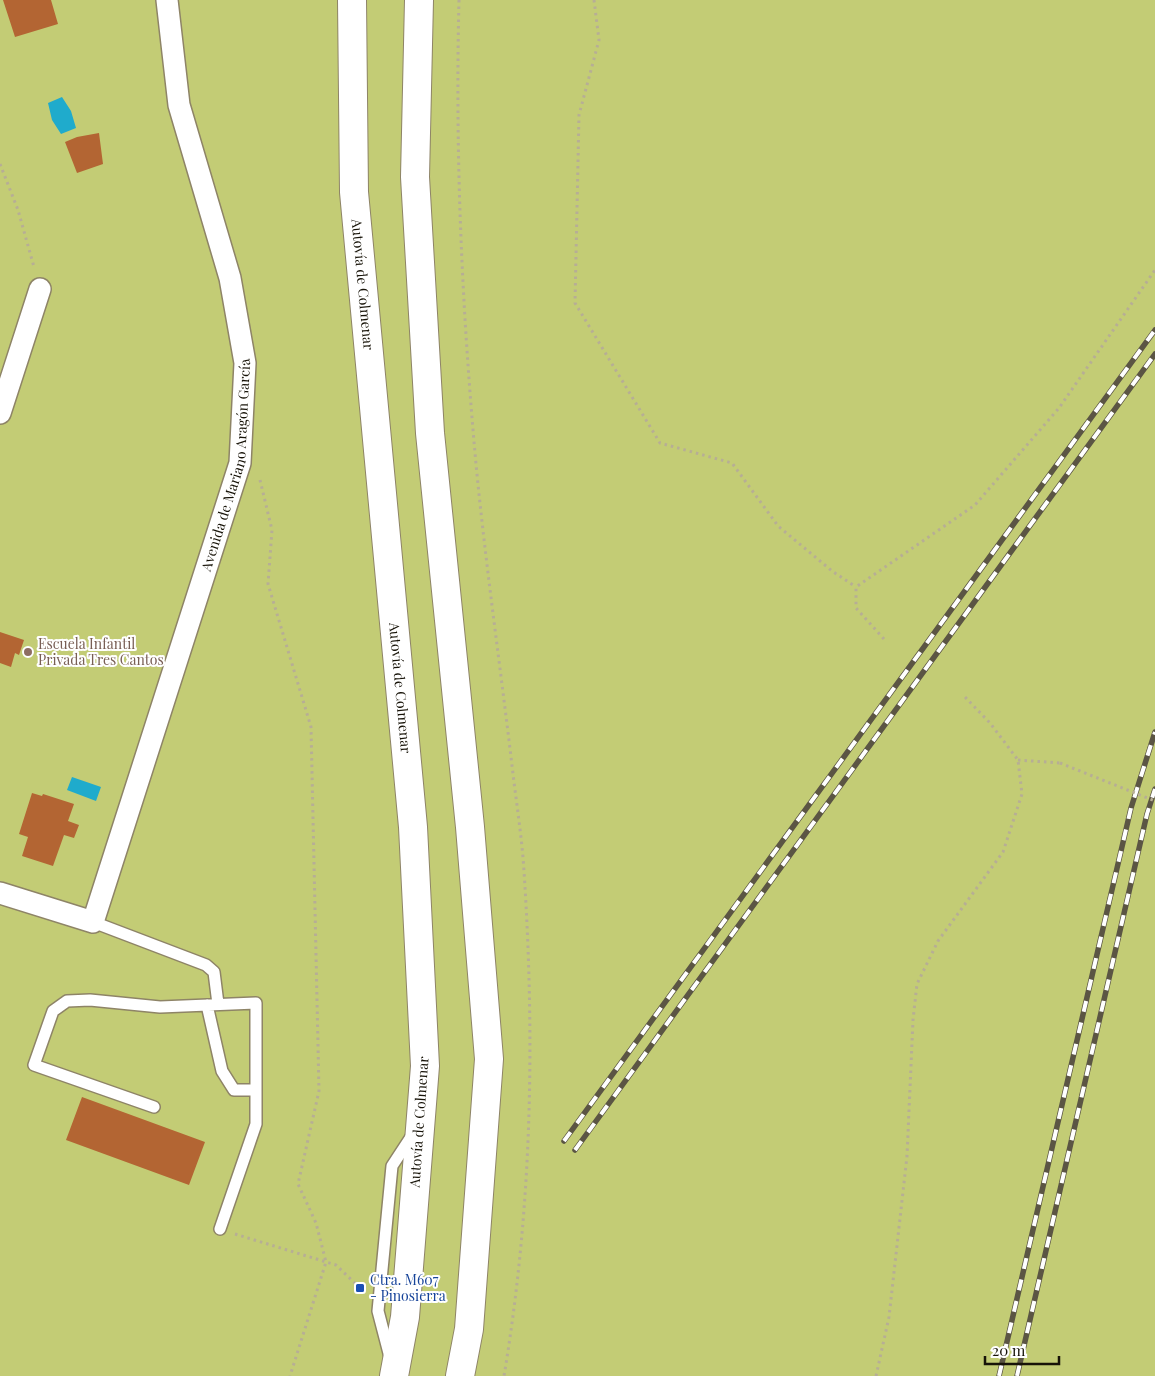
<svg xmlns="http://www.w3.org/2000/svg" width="1155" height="1376" font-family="'Playfair Display',serif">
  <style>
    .green { fill: #c3cc75 }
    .water { fill: #1fabcc }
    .building { fill: #b36533 }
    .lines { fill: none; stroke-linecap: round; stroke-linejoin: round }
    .lane-casing { stroke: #8e8467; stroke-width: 14 }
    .street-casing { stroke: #8e8467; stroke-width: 24 }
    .highway-casing { stroke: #8e8467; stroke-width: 30 }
    .path { stroke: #b7ae95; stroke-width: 3; stroke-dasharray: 2.5 4; stroke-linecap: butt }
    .lane { stroke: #fff; stroke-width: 11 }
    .street { stroke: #fff; stroke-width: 21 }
    .highway { stroke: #fff; stroke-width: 28 }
    .rail-casing { stroke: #5b5544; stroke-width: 5.5 }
    .rail { stroke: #fff; stroke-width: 4; stroke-dasharray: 11; stroke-linecap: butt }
    .path-bridge { stroke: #b7ae95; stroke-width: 3; stroke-dasharray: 2.5 4; stroke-linecap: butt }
    .education-dot { fill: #8d6e63; stroke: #fff; stroke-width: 2 }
    .transit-dot { fill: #1a4fb4; stroke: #fff; stroke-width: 2 }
    .labels { text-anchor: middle; stroke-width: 4; stroke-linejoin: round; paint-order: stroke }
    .street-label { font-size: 14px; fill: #171308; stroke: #fff }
    .education-label { font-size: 14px; fill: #785e54; stroke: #fff; text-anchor: start }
    .transit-label { font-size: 14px; fill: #164399; stroke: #fff; text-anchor: start }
  </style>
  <rect width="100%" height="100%" fill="#fcf0d1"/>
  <path class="green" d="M0 0H1155V1376H0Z"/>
  <path class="water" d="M62 97 71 111 76 128 61 134 52 120 48 103Z
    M72 777 101 787 96 801 67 790Z"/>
  <path class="building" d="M3 0H51L58 24 15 37Z
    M99 133 103 164 77 173 65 142 77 137Z
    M0 632 24 640 19 655 15 653 11 667 0 663Z
    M32 793 42 796 43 794 74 804 68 821 79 825 74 838 64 835 53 866 22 856 28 837 19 834Z
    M82 1097 205 1142 189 1185 66 1140Z"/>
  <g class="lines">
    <g class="lane-casing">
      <path id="lane" d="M93 922 206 965 214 972 218 1004
        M207 1005 222 1071 234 1090H256
        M154 1107 34 1065 53 1011 67 1001 90 1000 160 1007 256 1003V1124L220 1229
        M390 1357 378 1311 392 1166 413 1134"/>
    </g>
    <g class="street-casing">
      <g id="street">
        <path d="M0 413 40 289"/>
        <path id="s1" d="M0 893 93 922 240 463 245 363 230 278 179 105 167 0"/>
      </g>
    </g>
    <g class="highway-casing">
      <g id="highway">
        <path id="s2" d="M352 0 354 192 413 827 425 1066 405 1317 394 1376"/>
        <path d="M419 0 415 177 430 433 470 827 489 1059 469 1329 460 1376"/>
      </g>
    </g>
    <path class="path" d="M459 0C455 155 462 310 476 464 486 568 501 671 513 774 517 807 522 839 524 871 535 1041 532 1208 504 1376
      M594 0 599 40 579 115 575 303 660 443 732 463 778 526 832 571 856 587
      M0 164 18 210 34 267
      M260 480 272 530 268 584 311 727 319 1091 298 1184 316 1223 326 1262 290 1376
      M884 639 856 608V587L975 505 1059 408 1155 270
      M1018 760 1060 763
      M235 1234 336 1265 360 1288
      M876 1376 889 1317 907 1156 913 1020 917 984 938 941 1003 852 1022 794 1018 760 990 723 965 697"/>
    <use href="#lane" class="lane"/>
    <use href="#street" class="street"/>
    <use href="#highway" class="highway"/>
    <g class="rail-casing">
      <path id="rail" d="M564 1141 1155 330
        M575 1150 1155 354
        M999 1376 1131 808 1155 732
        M1017 1376 1147 814 1155 789"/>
    </g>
    <use href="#rail" class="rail"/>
    <path class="path-bridge" d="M1060 763 1155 801"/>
  </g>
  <circle class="education-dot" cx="28" cy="652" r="5"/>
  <rect class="transit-dot" x="355" y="1283" width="10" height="10" rx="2.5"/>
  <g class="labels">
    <g class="street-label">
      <text dy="5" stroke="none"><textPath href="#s2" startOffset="285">Autovía de Colmenar</textPath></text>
      <text dy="5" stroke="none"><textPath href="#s1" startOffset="575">Avenida de Mariano Aragón García</textPath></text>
      <text dy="5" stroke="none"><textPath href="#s2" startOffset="690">Autovía de Colmenar</textPath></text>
      <text transform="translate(419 1122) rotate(-86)" y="5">Autovía de Colmenar</text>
    </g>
    <g class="education-label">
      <text x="38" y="649">Escuela Infantil<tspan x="38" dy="16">Privada Tres Cantos</tspan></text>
    </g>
    <g class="transit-label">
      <text x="370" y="1285">Ctra. M607<tspan x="370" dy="16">- Pinosierra</tspan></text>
    </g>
  </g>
  <path d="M985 1356v8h74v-8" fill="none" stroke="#171308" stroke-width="2.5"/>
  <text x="992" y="1356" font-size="15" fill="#171308" stroke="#ffffff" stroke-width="4" paint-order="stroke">20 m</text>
</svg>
